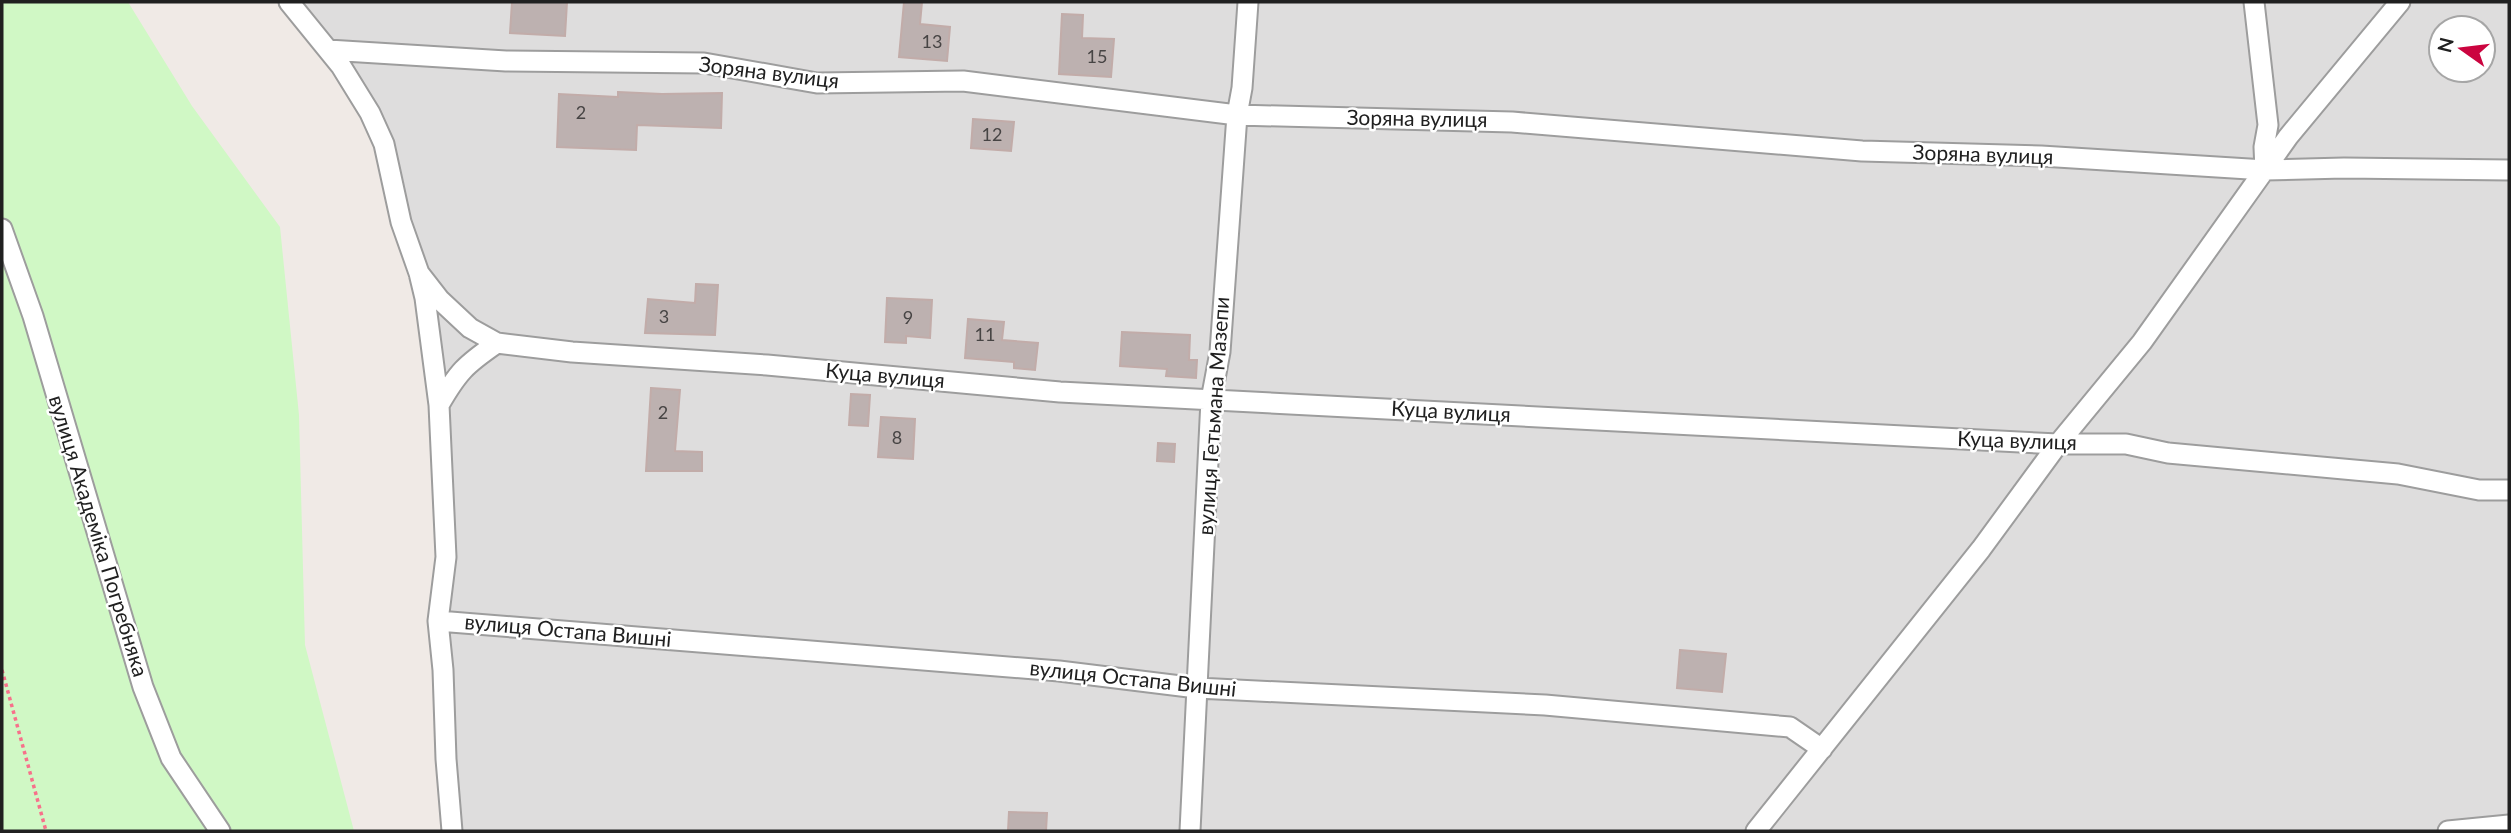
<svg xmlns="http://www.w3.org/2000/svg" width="2511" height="833" font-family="Lato,sans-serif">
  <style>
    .residential { fill: #dedddd; fill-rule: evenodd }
    .park { fill: #d0f8c5 }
    .building { fill: #bdb1b0; stroke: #c2aca9; stroke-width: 2 }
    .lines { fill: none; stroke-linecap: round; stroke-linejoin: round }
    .street-casing { stroke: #9d9d9d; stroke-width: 23 }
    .path { stroke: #f7718b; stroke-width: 3.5; stroke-dasharray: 3.5 3.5; stroke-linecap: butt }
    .street { stroke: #fff; stroke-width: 19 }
    .labels { text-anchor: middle; stroke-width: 5; stroke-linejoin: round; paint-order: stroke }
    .number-label { font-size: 18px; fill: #474444 }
    .street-label { font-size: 21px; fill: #202020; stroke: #fff }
  </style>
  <rect width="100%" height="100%" fill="#f0eae6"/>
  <path class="residential" d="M289 2H2509V831H452L439 405 384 144ZM2441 28H2483V70H2441Z"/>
  <path class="park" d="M2 2H128L192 106 280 227 299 415 305 645 354 831H2Z"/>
  <path class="building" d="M512 2H567L565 36 510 33Z
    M904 2H922L920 24 950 27 947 61 899 57Z
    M1062 14 1083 15 1082 38 1114 39 1111 77 1059 74Z
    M618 92 662 94 722 93 721 128 637 125 636 150 557 147 559 94 618 97Z
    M973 119 1014 122 1011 151 971 148Z
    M696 284 718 285 715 335 645 333 648 299 695 303Z
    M887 298 932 300 930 338 906 336V343L885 342Z
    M968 319 1004 322 1002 340 1038 343 1035 370 1014 368V362L965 358Z
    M1122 332 1190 335 1189 360H1197L1196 378 1166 376 1167 369 1120 366Z
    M651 388 680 390 675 451 702 452V471H646Z
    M851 394 870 395 868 426 849 425Z
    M881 417 915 419 913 459 878 457Z
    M1158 443 1175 444 1174 462 1157 461Z
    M1680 650 1726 654 1722 692 1677 688Z
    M1009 812 1047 813 1046 831H1008Z"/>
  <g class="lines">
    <g class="street-casing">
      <path id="street" d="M289 2 341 66 370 113 384 144 401 222 419 273 425 298 439 405 446 557 438 621 443 670 446 759 452 831
        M2254 2 2268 125 2264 147 2265 170
        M328 50 506 61 704 63 817 83 963 81 1237 115 1512 122 1862 151 2041 156 2265 170 2344 168 2509 170
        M2 229 33 316 143 687 171 758 220 831
        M419 273 440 300 470 328 497 343 572 352 767 365 1060 392 2058 444H2126L2168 453 2398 474 2479 490H2509
        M439 405C458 372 465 365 497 343
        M438 621 1059 671 1197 688 1545 705 1790 727 1822 749
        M1190 831 1211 400 1220 352 1237 115 1242 88 1248 2
        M1756 831 1981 549 2058 444 2142 342 2288 137 2400 2
        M2448 831 2509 825"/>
    </g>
    <path class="path" d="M2 670 46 831"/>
    <use href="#street" class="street"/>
  </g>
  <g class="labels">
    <g class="number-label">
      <text x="932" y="48">13</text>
      <text x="1097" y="63">15</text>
      <text x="581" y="119">2</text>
      <text x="992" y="141">12</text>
      <text x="664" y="323">3</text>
      <text x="908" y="324">9</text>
      <text x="985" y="341">11</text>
      <text x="663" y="419">2</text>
      <text x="897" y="444">8</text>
    </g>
    <g class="street-label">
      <text transform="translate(769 73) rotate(7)" y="7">Зоряна вулиця</text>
      <text transform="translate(1417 119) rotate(1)" y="7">Зоряна вулиця</text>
      <text transform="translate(1983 155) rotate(2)" y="7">Зоряна вулиця</text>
      <text transform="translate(885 376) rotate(5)" y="7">Куца вулиця</text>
      <text transform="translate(1451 412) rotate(3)" y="7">Куца вулиця</text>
      <text transform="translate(1214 416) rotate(-86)" y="7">вулиця Гетьмана Мазепи</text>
      <text transform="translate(2017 441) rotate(2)" y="7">Куца вулиця</text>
      <text transform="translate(98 536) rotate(73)" y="7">вулиця Академіка Погребняка</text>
      <text transform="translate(568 631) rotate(5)" y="7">вулиця Остапа Вишні</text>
      <text transform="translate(1133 679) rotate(6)" y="7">вулиця Остапа Вишні</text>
    </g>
  </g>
  <rect width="2511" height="833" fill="none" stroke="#202020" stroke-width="7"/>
  <g transform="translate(2462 49) rotate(284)"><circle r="33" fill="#ffffff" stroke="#a6a6a6" stroke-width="2"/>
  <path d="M0-5L12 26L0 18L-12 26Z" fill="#cb043f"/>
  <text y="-10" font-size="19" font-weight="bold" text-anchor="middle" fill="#202020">N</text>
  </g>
</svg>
